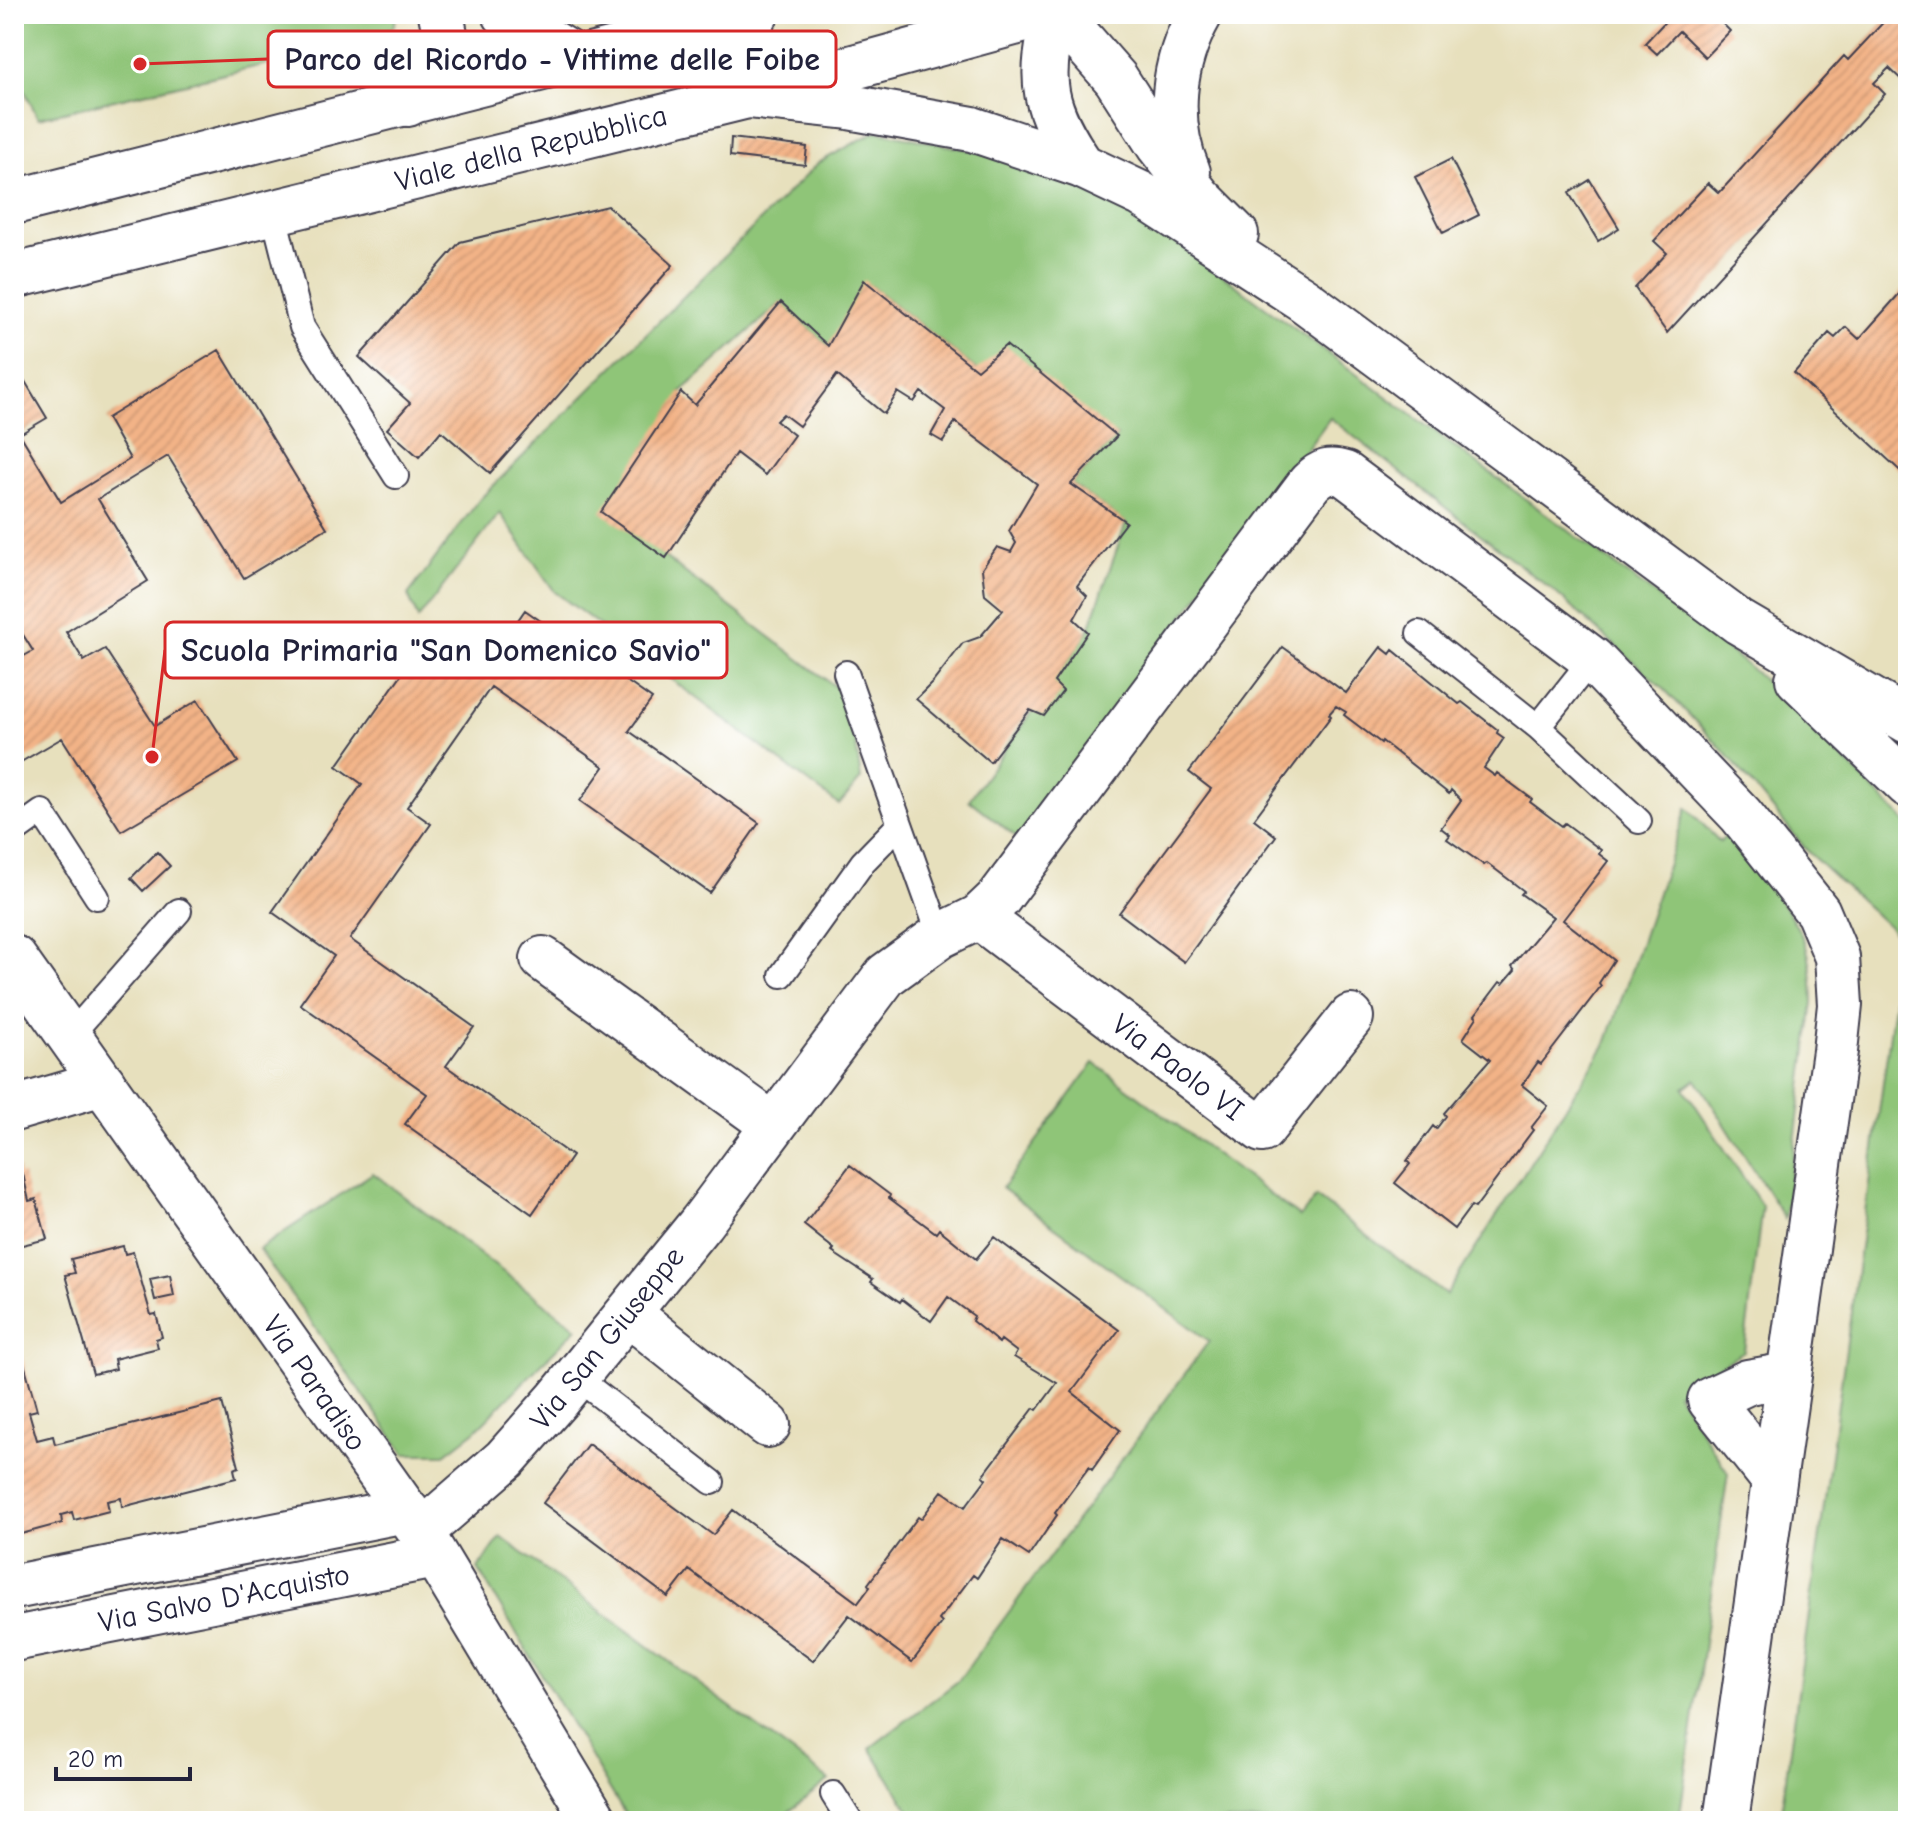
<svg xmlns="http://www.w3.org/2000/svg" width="1922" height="1835" font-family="'Comic Neue',sans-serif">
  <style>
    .green { fill: #8fc578; stroke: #58745a; stroke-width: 2 }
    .building { fill: url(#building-hatch) }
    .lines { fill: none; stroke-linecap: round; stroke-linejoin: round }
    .lane-casing { stroke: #403e4e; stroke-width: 28 }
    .street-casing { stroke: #403e4e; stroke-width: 48 }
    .secondary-casing { stroke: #403e4e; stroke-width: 48 }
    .highway-casing { stroke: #403e4e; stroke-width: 48 }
    .lane { stroke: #fff; stroke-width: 24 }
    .street { stroke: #fff; stroke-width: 44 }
    .secondary { stroke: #fff; stroke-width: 44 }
    .highway { stroke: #fff; stroke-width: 44 }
    .labels { text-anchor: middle; stroke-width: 7; stroke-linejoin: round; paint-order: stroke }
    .street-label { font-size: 30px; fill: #22223b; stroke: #fff }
    .leader { fill: none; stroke: #d62828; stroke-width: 3 }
    .callout-dot { fill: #d62828; stroke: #fff; stroke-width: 3 }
    .callout { fill: #fff; stroke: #d62828; stroke-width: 3 }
    .callout-label { font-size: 32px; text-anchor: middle; font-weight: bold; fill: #22223b }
  </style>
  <defs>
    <pattern id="building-hatch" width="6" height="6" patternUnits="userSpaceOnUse" patternTransform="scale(2)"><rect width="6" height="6" fill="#f3b387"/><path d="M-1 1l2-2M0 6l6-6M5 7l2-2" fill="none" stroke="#d09a75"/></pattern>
  </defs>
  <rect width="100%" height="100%" fill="#fff"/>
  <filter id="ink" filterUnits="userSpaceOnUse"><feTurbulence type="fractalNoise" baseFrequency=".0125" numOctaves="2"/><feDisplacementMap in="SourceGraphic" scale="16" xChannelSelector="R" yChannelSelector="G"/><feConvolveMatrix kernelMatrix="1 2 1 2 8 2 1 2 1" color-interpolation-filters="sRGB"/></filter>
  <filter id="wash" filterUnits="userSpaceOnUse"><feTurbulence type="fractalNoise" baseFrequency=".006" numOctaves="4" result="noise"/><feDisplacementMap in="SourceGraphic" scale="32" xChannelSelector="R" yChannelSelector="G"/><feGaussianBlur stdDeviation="1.8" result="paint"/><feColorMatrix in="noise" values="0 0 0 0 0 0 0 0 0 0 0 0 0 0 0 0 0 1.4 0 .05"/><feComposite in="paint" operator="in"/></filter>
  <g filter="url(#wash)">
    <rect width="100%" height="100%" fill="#e7e0bd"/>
    <path class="green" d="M14 14H398L393 27 377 38 38 118 14 69Z
      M876 131 1014 159 1130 210 1165 233 1718 641 1763 679 1908 824V1821H1780L1903 940 1810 854 1725 752 1664 689 1556 593 1330 418 1019 839 969 800 1088 632 1126 523 1071 484 1117 436 977 370 871 286 828 346 781 303 681 392 666 558 849 697 861 779 839 805 555 592 500 513 418 619 408 595 480 499 818 163Z
      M1687 808 1720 842 1727 835C1753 868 1787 902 1804 941 1812 960 1812 982 1813 1002L1785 1219 1696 1079 1684 1088 1762 1206 1744 1351 1677 1393 1728 1473 1679 1821H916L870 1748 958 1681 1209 1341 1002 1188 1094 1063 1300 1217 1316 1197 1446 1295 1606 1044Z
      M373 1173 577 1328 475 1431 445 1454H405L259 1249Z
      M501 1537 829 1780 777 1821H629L478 1569Z"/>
    <g id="blocks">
      <path class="building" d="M1672 14H1713L1730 31 1705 57 1679 31 1657 54 1645 43Z
        M1891 14H1908V86L1889 68 1874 83 1885 94 1667 333 1635 288 1667 253 1654 241 1708 183 1719 193 1844 56 1848 60Z
        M731 138 807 147 805 165 730 156Z
        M1451 159 1479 215 1443 233 1415 177Z
        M1590 180 1619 228 1598 241 1569 193Z
        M608 206 673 265 490 473 441 431 419 457 387 429 410 403 359 357 460 242Z
        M864 280 977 370 1006 345 1117 436 1071 484 1126 522 1077 586 1087 596 1074 619 1088 632 1054 682 1063 691 1044 716 1030 710 990 762 916 699 933 682 963 643 980 637 1003 610 985 595 982 569 997 547 1011 552 1016 543 1009 531 1037 484 955 422 943 442 931 435 945 410 921 392 914 402 898 392 884 414 837 375 799 426 783 414 776 421 794 435 765 475 736 453 666 558 601 512 681 392 695 405 781 302 828 346Z
        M1908 284V478L1794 373 1829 333 1835 338 1846 327 1859 339Z
        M219 350 327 528 244 578 168 456 98 499 148 581 66 632 84 661 105 649 155 726 198 700 238 762 121 831 62 738 14 766V639L24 656 33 651 20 630 14 634V605L18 602 14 596V363L47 418 20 434 61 502 130 459 107 418Z
        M525 610 652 699 629 731 759 823 710 893 580 801 604 767 491 687 407 807 431 824 350 939 474 1027 446 1066 572 1156 532 1214 405 1124 427 1094 300 1004 334 956 272 912 362 784 337 766 430 634 482 672Z
        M1283 647 1346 693 1381 647 1390 654 1393 650 1459 704 1462 702 1498 730 1497 733 1504 738 1484 768 1495 776 1497 773 1532 799 1530 802 1562 826 1565 823 1601 850 1599 854 1608 861 1563 920 1614 960 1599 983 1601 986 1541 1064 1538 1062 1522 1085 1548 1106 1531 1128 1533 1130 1475 1208 1471 1206 1454 1229 1395 1183 1410 1164 1407 1161 1433 1126 1436 1129 1446 1116 1444 1113 1490 1060 1463 1039 1477 1017 1475 1015 1500 982 1503 984 1515 970 1512 966 1553 917 1521 894 1524 891 1487 863 1484 865 1447 839 1450 835 1441 828 1461 800 1451 790 1449 794 1382 741 1381 743 1344 715 1346 712 1336 706 1329 714 1331 716 1254 819 1276 836 1184 962 1119 913 1211 789 1189 772Z
        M157 852 170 866 143 891 131 878Z
        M850 1165 890 1195 889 1198 936 1233 939 1229 976 1259 994 1237 1119 1330 1072 1392 1120 1430 1092 1470 1089 1467 1055 1513 1057 1515 1029 1556 1003 1539 977 1578 973 1575 939 1620 942 1623 912 1662 849 1615 813 1661 689 1570 668 1597 543 1503 588 1444 713 1535 733 1510 858 1603 870 1587 868 1584 918 1517 921 1519 942 1491 965 1507 986 1479 983 1476 1034 1408 1037 1410 1057 1383 1014 1357 1017 1352 1001 1340 999 1343 972 1321 974 1316 948 1297 931 1321 902 1299 900 1302 871 1282 873 1279 832 1252 834 1249 804 1225Z
        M14 1167H18L20 1175 23 1174 29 1201 36 1199 47 1239 14 1247Z
        M123 1246 125 1254 133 1252 151 1315 156 1314 162 1337 156 1339 158 1348 114 1359 116 1369 93 1374 65 1275 75 1273 71 1259Z
        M170 1275 174 1296 155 1300 150 1279Z
        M22 1356 37 1410 29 1412 37 1440 53 1436 55 1444 222 1402 239 1467 234 1469 236 1478 122 1507 121 1498 107 1501 109 1511 74 1520 72 1512 61 1515 62 1523 14 1536V1358Z"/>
    </g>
  </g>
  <g filter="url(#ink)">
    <use href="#blocks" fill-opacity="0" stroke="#403e4e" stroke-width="2"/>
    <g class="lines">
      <g class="lane-casing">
        <path id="lane" d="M273 211 302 327 396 476
          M1419 633 1538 727 1592 659
          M846 673 940 936
          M1538 727 1639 821
          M14 832 42 812 97 897
          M782 975 863 862 900 824
          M69 1037 179 911
          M576 1377 712 1482
          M833 1794 850 1821"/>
      </g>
      <g class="street-casing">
        <path id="street" d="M505 14 577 58
          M408 104 436 68 446 39 441 14
          M979 917 1262 1130 1351 1017
          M543 959 773 1125
          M14 1109 103 1083
          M628 1313 768 1425
          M1773 1479 1710 1400 1748 1382 1789 1375
          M421 1532 505 1459 558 1399 701 1223 886 975 940 936 979 917 999 898 1310 483C1322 471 1329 469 1345 474L1592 659 1741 815 1818 912 1837 957 1840 1005 1835 1051 1726 1821"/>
      </g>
      <g class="secondary-casing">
        <path id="secondary" d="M14 202 756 14
          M14 276 748 96 1047 14
          M14 958 421 1532 595 1821
          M14 1587 406 1510
          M14 1639 435 1556"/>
      </g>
      <g class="highway-casing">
        <path id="highway" d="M1056 14C1036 80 1044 110 1082 166
          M1059 14 1116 79 1159 146 1199 197 1236 234
          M748 96 849 107 972 129 1082 166 1141 194 1304 300 1739 622 1908 721
          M1188 172C1166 120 1172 63 1200 14
          M1798 679 1908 785"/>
      </g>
      <use href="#lane" class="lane"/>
      <use href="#street" class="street"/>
      <use href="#secondary" class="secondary"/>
      <use href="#highway" class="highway"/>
    </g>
  </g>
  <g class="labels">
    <g class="street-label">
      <text transform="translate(531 148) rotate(-14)" y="10">Viale della Repubblica</text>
      <text transform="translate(1178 1067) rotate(37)" y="10">Via Paolo VI</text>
      <text transform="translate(607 1338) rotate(-51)" y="10">Via San Giuseppe</text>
      <text transform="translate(315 1383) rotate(55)" y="10">Via Paradiso</text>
      <text transform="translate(224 1598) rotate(-11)" y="10">Via Salvo D'Acquisto</text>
    </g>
  </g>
  <path class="leader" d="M140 64L268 59M152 757L165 650"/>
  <g class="callout-dot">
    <circle cx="140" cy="64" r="8"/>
    <circle cx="152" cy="757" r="8"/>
  </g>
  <g class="callout">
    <rect x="268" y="31" width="568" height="56" rx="8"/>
    <rect x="165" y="622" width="562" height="56" rx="8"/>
  </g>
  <g class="callout-label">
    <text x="552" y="70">Parco del Ricordo - Vittime delle Foibe</text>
    <text x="446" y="661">Scuola Primaria "San Domenico Savio"</text>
  </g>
  <rect width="1922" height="1835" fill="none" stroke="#fff" stroke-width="48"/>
  <path d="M56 1767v12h134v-12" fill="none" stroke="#22223b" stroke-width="4"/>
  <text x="68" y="1767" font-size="24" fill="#22223b" stroke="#ffffff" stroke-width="6" paint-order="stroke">20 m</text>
</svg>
